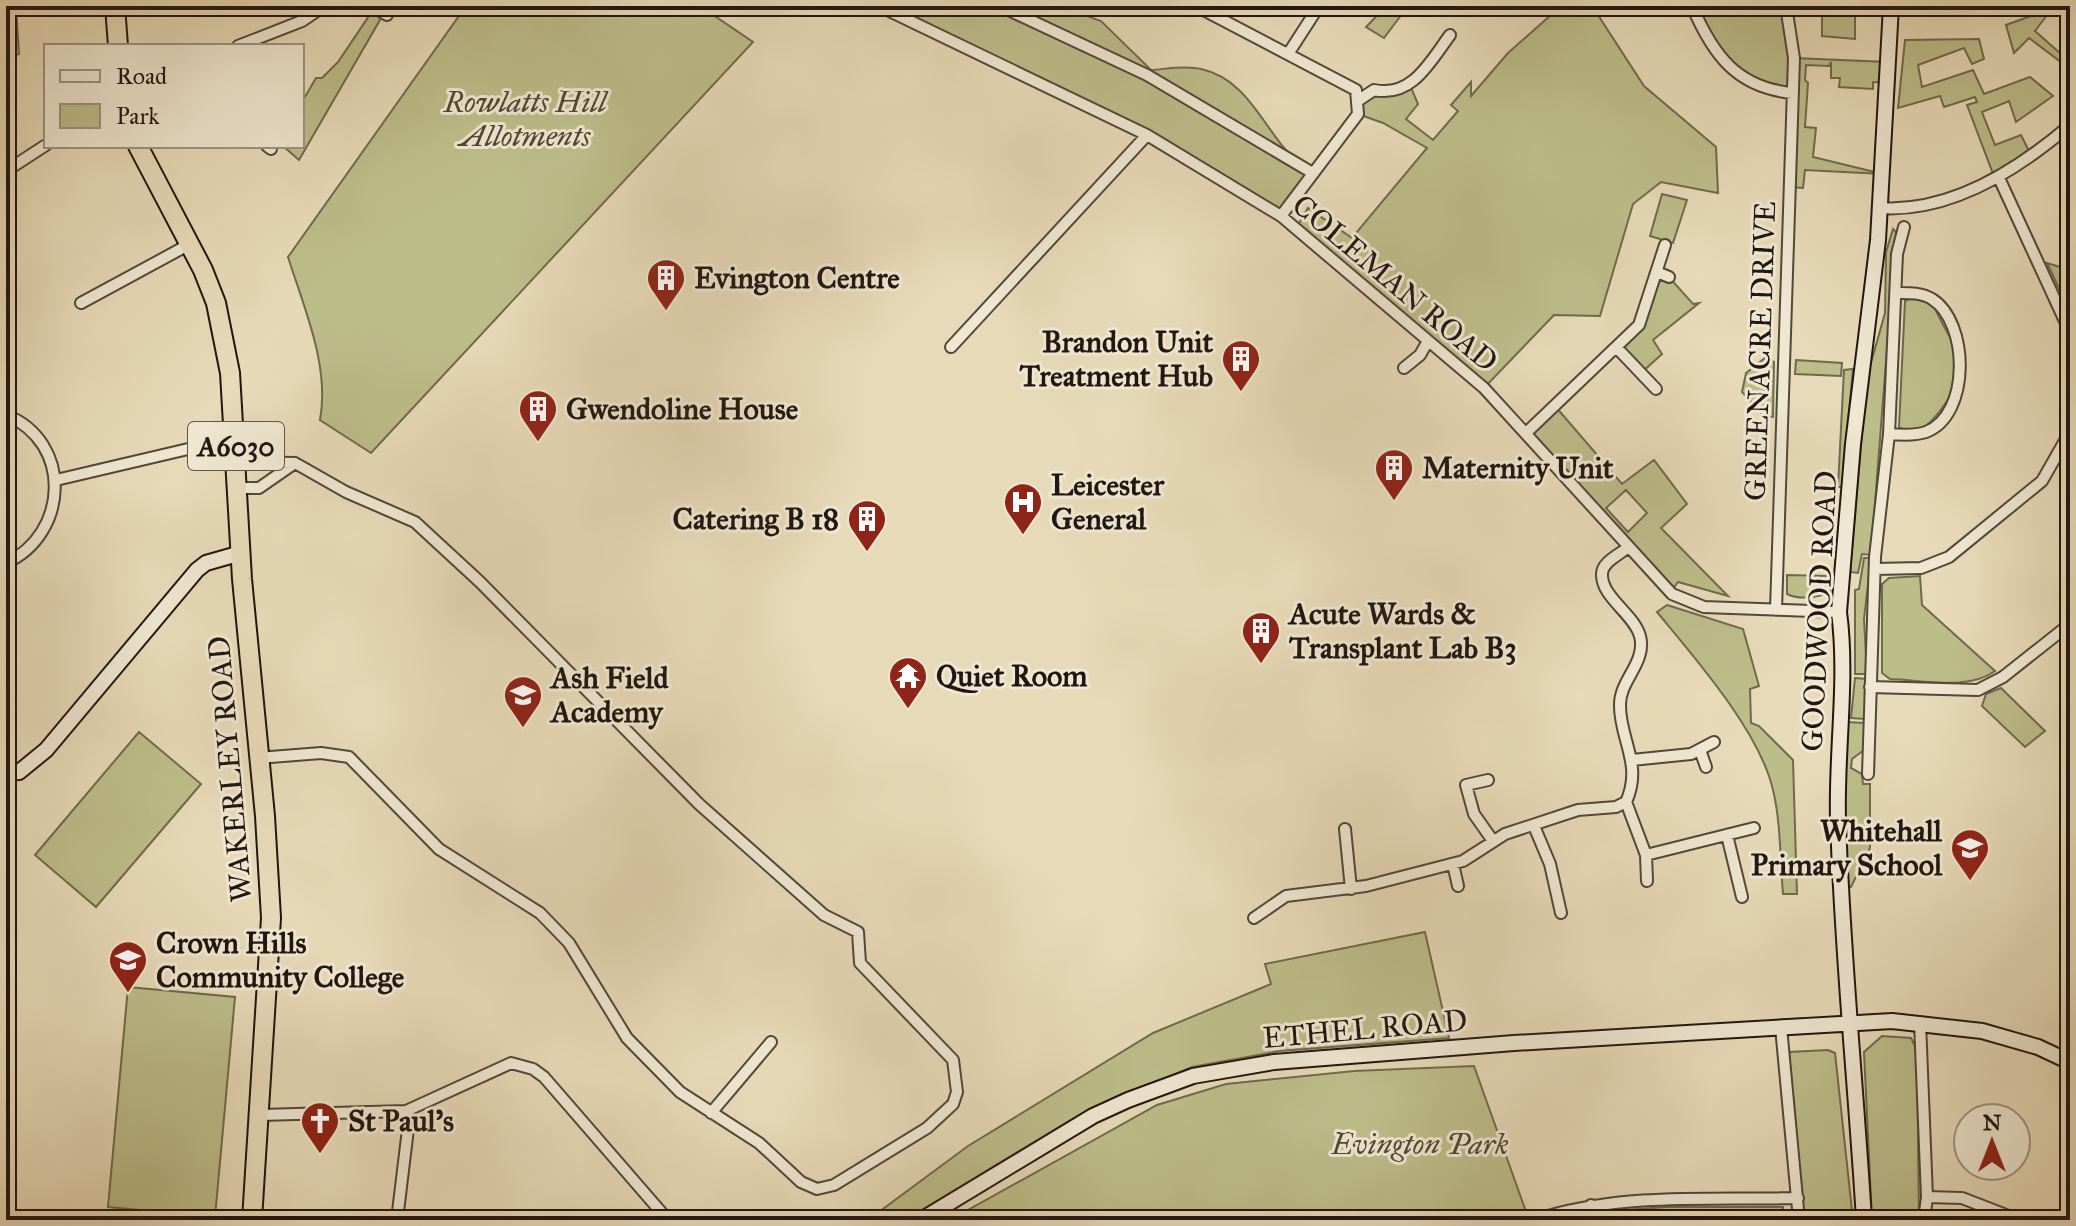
<svg xmlns="http://www.w3.org/2000/svg" width="2076" height="1226" font-family="'IM FELL Great Primer',serif">
  <style>
    .green { fill: #bdbd8a; stroke: #6f6a4e; stroke-width: 2; fill-rule: evenodd }
    .lines { fill: none; stroke-linecap: round; stroke-linejoin: round }
    .street-casing { stroke: #52473b; stroke-width: 14 }
    .secondary-casing { stroke: #211611; stroke-width: 18 }
    .highway-casing { stroke: #211611; stroke-width: 22 }
    .street { stroke: #efe7d1; stroke-width: 10 }
    .secondary { stroke: #efe7d1; stroke-width: 14 }
    .highway { stroke: #e7dab8; stroke-width: 18 }
    .labels { text-anchor: middle; stroke-width: 6; stroke-linejoin: round; paint-order: stroke }
    .shield { fill: #efe7d1; stroke: #5f554b; stroke-width: 2 }
    .shield-label { font-size: 28px; font-weight: bold; fill: #211611 }
    .park-label { font-size: 30px; font-style: italic; fill: #504835; stroke: #efe7d1 }
    .poi-label { font-size: 30px; font-weight: bold; fill: #211611; stroke: #efe7d1; text-anchor: start }
    .street-label { font-size: 30px; fill: #211611; stroke: #efe7d1 }
  </style>
  <rect width="100%" height="100%" fill="#e7dab8"/>
  <filter id="stains"><feTurbulence type="fractalNoise" baseFrequency=".0025" numOctaves="4"/><feColorMatrix values="0 0 0 0 .2 0 0 0 0 .09 0 0 0 0 .02 0 0 0 .5 -.17"/></filter>
  <radialGradient id="worn" r=".72"><stop offset=".6" stop-color="#630" stop-opacity="0"/><stop offset="1" stop-color="#630" stop-opacity=".3"/></radialGradient>
  <path class="green" d="M6 6H16L19 54 6 60Z
    M466 6H700L753 42 371 453 320 420C330 366 304 308 288 257Z
    M879 6H1060L1101 21 1151 70C1166 69 1186 65 1201 69 1256 81 1267 146 1311 172L1281 216 1147 135Z
    M1386 6H1408L1384 38 1366 27Z
    M1561 6H1600L1598 15 1644 86 1716 147 1718 193 1661 182 1633 204 1600 316 1554 315 1484 388 1296 228 1308 208 1352 238 1427 148 1383 123 1358 114 1359 100 1374 90 1410 85 1418 104 1406 119 1433 140 1458 111 1451 105 1471 82V96L1508 53Z
    M1692 6H1786L1794 58 1887 62 1886 83 1873 82V89L1839 87 1840 78H1831V62L1829 66 1806 65 1805 80 1808 83 1805 127 1816 128 1813 157 1883 174 1805 170 1803 188 1790 187 1793 93 1734 71Z
    M1822 6H1855V39L1822 36Z
    M2030 6H2046L2050 11 2035 31 2070 62V69L2029 38 2014 53 2006 25 2034 15Z
    M375 7 384 13 299 160 283 146H302V102L316 78H322L338 62Z
    M1979 39 1984 59 1972 64 1964 48 1918 65 1922 87 1973 70 1984 94 2030 77 2053 96 2016 122 2009 101 1982 112 1995 145 2021 135 2032 157 1995 179 1967 105 1977 102 1975 97 1944 107 1940 96 1898 108 1905 40Z
    M1662 194 1687 200 1673 243 1650 236Z
    M1893 229 1896 232 1871 555 1862 554 1858 573 1850 572 1867 377 1885 313 1886 252Z
    M2047 263 2070 270V312Z
    M1657 272 1669 277 1693 304 1699 303 1653 340 1662 354 1641 373 1617 348 1639 325Z
    M1913 297 1933 303C1938 318 1949 334 1955 347 1970 376 1943 411 1923 429L1904 430 1899 427 1905 301Z
    M1765 358 1774 362 1773 417 1764 416 1742 392 1746 373Z
    M1796 360 1842 363 1841 376 1795 374Z
    M1853 369 1842 487H1838L1844 370Z
    M1555 406 1622 484 1654 460 1687 504 1661 528 1728 596 1678 582 1672 590 1526 433ZM1626 490 1647 513 1628 532 1606 508Z
    M1864 558H1871L1864 619 1867 674H1855V590L1859 589Z
    M1787 575 1830 576V591C1820 598 1798 600 1787 594Z
    M1920 576 1922 605 1995 671C1968 691 1922 680 1890 679L1882 673V584L1889 578Z
    M1667 605 1743 629 1759 686 1750 689 1751 723 1759 726 1793 760 1797 894H1783C1780 861 1781 823 1773 790 1760 732 1695 658 1657 612Z
    M1855 678 1867 679 1865 719 1851 718Z
    M2001 688 2045 731 2025 747 1982 706 1986 694Z
    M1846 722 1865 723 1864 750 1852 759 1851 768 1862 774 1863 784H1870V848L1851 887H1848L1843 814Z
    M139 732 201 784 96 907 35 855Z
    M1425 932 1449 1038 1280 1051 1192 1067 1083 1114 916 1220H868L968 1146 1153 1033 1271 984 1265 964Z
    M128 987 235 997 215 1217 108 1207Z
    M1882 1036 1911 1038 1917 1050 1919 1220H1872L1864 1052Z
    M1828 1050 1835 1053 1853 1220H1804L1789 1052Z
    M1474 1066 1529 1220H950L1157 1105 1226 1084 1354 1071Z
    M1667 1207H1783V1220H1599L1596 1212Z"/>
  <g class="lines">
    <g class="street-casing">
      <path id="street" d="M372 6 387 15
        M879 6 1147 135 1281 216 1484 388 1672 594 1704 607 1839 612
        M1000 6 1147 75 1311 172
        M1196 6 1356 90 1358 114 1281 216
        M1692 6C1713 55 1737 88 1793 93
        M238 46 302 21 324 6
        M1288 54 1319 6
        M1359 100 1374 90C1412 98 1430 62 1450 35
        M267 146 271 149
        M6 171 46 145
        M1999 178 2070 332
        M1880 208C1951 213 2019 169 2070 125
        M1657 272 1669 277
        M81 303 190 244
        M951 347 1147 135
        M1617 348 1656 389
        M1404 368 1420 355 1428 341
        M6 415C73 442 69 534 6 563
        M1526 433 1639 325 1665 245
        M1889 434C1901 435 1915 436 1926 432 1971 415 1969 322 1932 299 1921 292 1907 293 1896 293
        M237 462 295 463 346 492 415 522 480 582 699 804 824 915 858 932 860 963 953 1060 957 1092 953 1104 927 1128 834 1185 817 1189 801 1182 759 1143 680 1092 627 1038 569 943 540 913 439 849 349 757 321 753 258 758
        M56 480 235 438
        M237 488H259L295 463
        M1875 569 1921 568 1949 557 2042 481 2070 432
        M1776 610 1794 58 1786 6
        M1870 687 1978 690 2003 677 2070 624
        M1700 750 1706 767
        M1632 760 1691 754 1714 742
        M1868 774 1875 557 1889 434 1897 254 1904 227
        M1488 780 1466 785 1474 814 1493 841
        M1626 802 1646 855 1754 828
        M1534 826 1550 864 1561 913
        M1345 829 1351 889
        M1727 835 1742 897
        M1646 855 1647 881
        M1453 864 1458 886
        M1254 918 1286 896 1366 886 1463 861 1505 834 1578 810 1616 807 1626 802C1643 765 1620 740 1620 706 1619 680 1647 663 1640 636 1634 614 1601 597 1602 574 1602 562 1619 555 1627 548
        M1920 1022 1927 1197 1924 1220
        M1781 1027 1799 1220
        M711 1113 771 1042
        M260 1115 406 1111 511 1063 533 1069 544 1077 668 1220
        M1927 1197 1962 1198 2019 1220
        M1591 1205 1596 1220
        M1548 1216C1629 1193 1714 1200 1798 1198
        M397 1220 408 1129 406 1111"/>
    </g>
    <g class="secondary-casing">
      <path id="secondary" d="M6 773 19 772 46 750 197 570 206 563 241 553
        M921 1220 1093 1116 1128 1100 1193 1076 1274 1062 1514 1043 1892 1021 1982 1031 2038 1047 2070 1062
        M1864 1220C1856 1086 1842 953 1838 819 1836 751 1848 679 1839 612L1853 444 1878 240 1891 6"/>
    </g>
    <g class="highway-casing">
      <path id="highway" d="M115 6 118 46
        M138 146 203 270 216 303 230 373 242 579 265 816 271 918 252 1220"/>
    </g>
    <use href="#street" class="street"/>
    <use href="#secondary" class="secondary"/>
    <use href="#highway" class="highway"/>
  </g>
  <defs>
    <g id="building-pin" transform="scale(2)"><path d="M0 17L-7.5 6A9.5 9.5 0 1 1 7.5 6Z" fill="#8f2418" stroke="#efe7d1"/><path d="M-4-6H4V6H1V3H-1V6H-4ZM-2.5-4.3h1.7v1.8h-1.7ZM.8-4.3h1.7v1.8H.8ZM-2.5-1h1.7V.8h-1.7ZM.8-1h1.7V.8H.8Z" fill="#fff"/></g>
    <g id="hospital-pin" transform="scale(2)"><path d="M0 17L-7.5 6A9.5 9.5 0 1 1 7.5 6Z" fill="#8f2418" stroke="#efe7d1"/><path d="M-5-5h3v3.5h4V-5h3V5h-3V1.5h-4V5h-3Z" fill="#fff"/></g>
    <g id="temple-pin" transform="scale(2)"><path d="M0 17L-7.5 6A9.5 9.5 0 1 1 7.5 6Z" fill="#8f2418" stroke="#efe7d1"/><path d="M0-6L5-2H3V0L6.5 2.5H4V6H1.5V3h-3V6H-4V2.5H-6.5L-3 0V-2H-5Z" fill="#fff"/></g>
    <g id="school-pin" transform="scale(2)"><path d="M0 17L-7.5 6A9.5 9.5 0 1 1 7.5 6Z" fill="#8f2418" stroke="#efe7d1"/><path d="M0-5L7-2L0 1L-7-2ZM-4 1L0 2.5L4 1V4Q0 6-4 4Z" fill="#fff"/></g>
    <g id="church-pin" transform="scale(2)"><path d="M0 17L-7.5 6A9.5 9.5 0 1 1 7.5 6Z" fill="#8f2418" stroke="#efe7d1"/><path d="M-1.2-6h2.4v3.5h3.3v2.4h-3.3V6h-2.4V-.1h-3.3v-2.4h3.3Z" fill="#fff"/></g>
  </defs>
  <g fill-rule="evenodd">
    <use href="#building-pin" x="666" y="278"/>
    <use href="#building-pin" x="1241" y="359"/>
    <use href="#building-pin" x="538" y="409"/>
    <use href="#building-pin" x="1394" y="468"/>
    <use href="#hospital-pin" x="1023" y="502"/>
    <use href="#building-pin" x="867" y="519"/>
    <use href="#building-pin" x="1261" y="631"/>
    <use href="#temple-pin" x="908" y="676"/>
    <use href="#school-pin" x="523" y="695"/>
    <use href="#school-pin" x="1970" y="848"/>
    <use href="#school-pin" x="128" y="960"/>
    <use href="#church-pin" x="320" y="1121"/>
  </g>
  <g class="labels">
    <rect class="shield" x="188" y="422" width="96" height="48" rx="6"/>
    <g class="shield-label">
      <text x="236" y="456">A6030</text>
    </g>
    <g class="park-label">
      <text x="525" y="112">Rowlatts Hill<tspan x="525" dy="34">Allotments</tspan></text>
      <text x="1420" y="1154">Evington Park</text>
    </g>
    <g class="poi-label">
      <text x="694" y="288">Evington Centre</text>
      <text x="1213" y="352" text-anchor="end">Brandon Unit<tspan x="1213" dy="34">Treatment Hub</tspan></text>
      <text x="566" y="419">Gwendoline House</text>
      <text x="1422" y="478">Maternity Unit</text>
      <text x="1051" y="495">Leicester<tspan x="1051" dy="34">General</tspan></text>
      <text x="839" y="529" text-anchor="end">Catering B 18</text>
      <text x="1289" y="624">Acute Wards &amp;<tspan x="1289" dy="34">Transplant Lab B3</tspan></text>
      <text x="936" y="686">Quiet Room</text>
      <text x="551" y="688">Ash Field<tspan x="551" dy="34">Academy</tspan></text>
      <text x="1942" y="841" text-anchor="end">Whitehall<tspan x="1942" dy="34">Primary School</tspan></text>
      <text x="156" y="953">Crown Hills<tspan x="156" dy="34">Community College</tspan></text>
      <text x="348" y="1131">St Paul's</text>
    </g>
    <g class="street-label">
      <text transform="translate(1395 283) rotate(40)" y="10">COLEMAN ROAD</text>
      <text transform="translate(1760 351) rotate(-88)" y="10">GREENACRE DRIVE</text>
      <text transform="translate(1819 611) rotate(-87)" y="10">GOODWOOD ROAD</text>
      <text transform="translate(230 769) rotate(-95)" y="10">WAKERLEY ROAD</text>
      <text transform="translate(1365 1029) rotate(-5)" y="10">ETHEL ROAD</text>
    </g>
  </g>
  <rect width="2076" height="1226" fill="none" stroke="#e7dab8" stroke-width="32"/>
  <rect x="8" y="8" width="2060" height="1210" fill="none" stroke="#211611" stroke-width="4"/>
  <rect x="16" y="16" width="2044" height="1194" fill="none" stroke="#211611" stroke-width="2"/>
  <rect x="44" y="44" width="260" height="104" fill="#efe7d1" stroke="#9d9384" stroke-width="2"/>
  <rect x="60" y="70" width="40" height="12" fill="#efe7d1" stroke="#9d9384" stroke-width="2"/>
  <text x="116" y="84" font-size="24" fill="#211611">Road</text>
  <rect x="60" y="104" width="40" height="24" fill="#bdbd8a" stroke="#9d9384" stroke-width="2"/>
  <text x="116" y="124" font-size="24" fill="#211611">Park</text>
  <g transform="translate(1992 1142)"><circle r="38" fill="#efe7d1" stroke="#9d9384" stroke-width="2"/>
  <path d="M0-6L14 30L0 20L-14 30Z" fill="#8f2418"/>
  <text y="-12" font-size="22" font-weight="bold" text-anchor="middle" fill="#211611">N</text>
  </g>
  <rect width="100%" height="100%" filter="url(#stains)"/>
  <rect width="100%" height="100%" fill="url(#worn)"/>
</svg>
